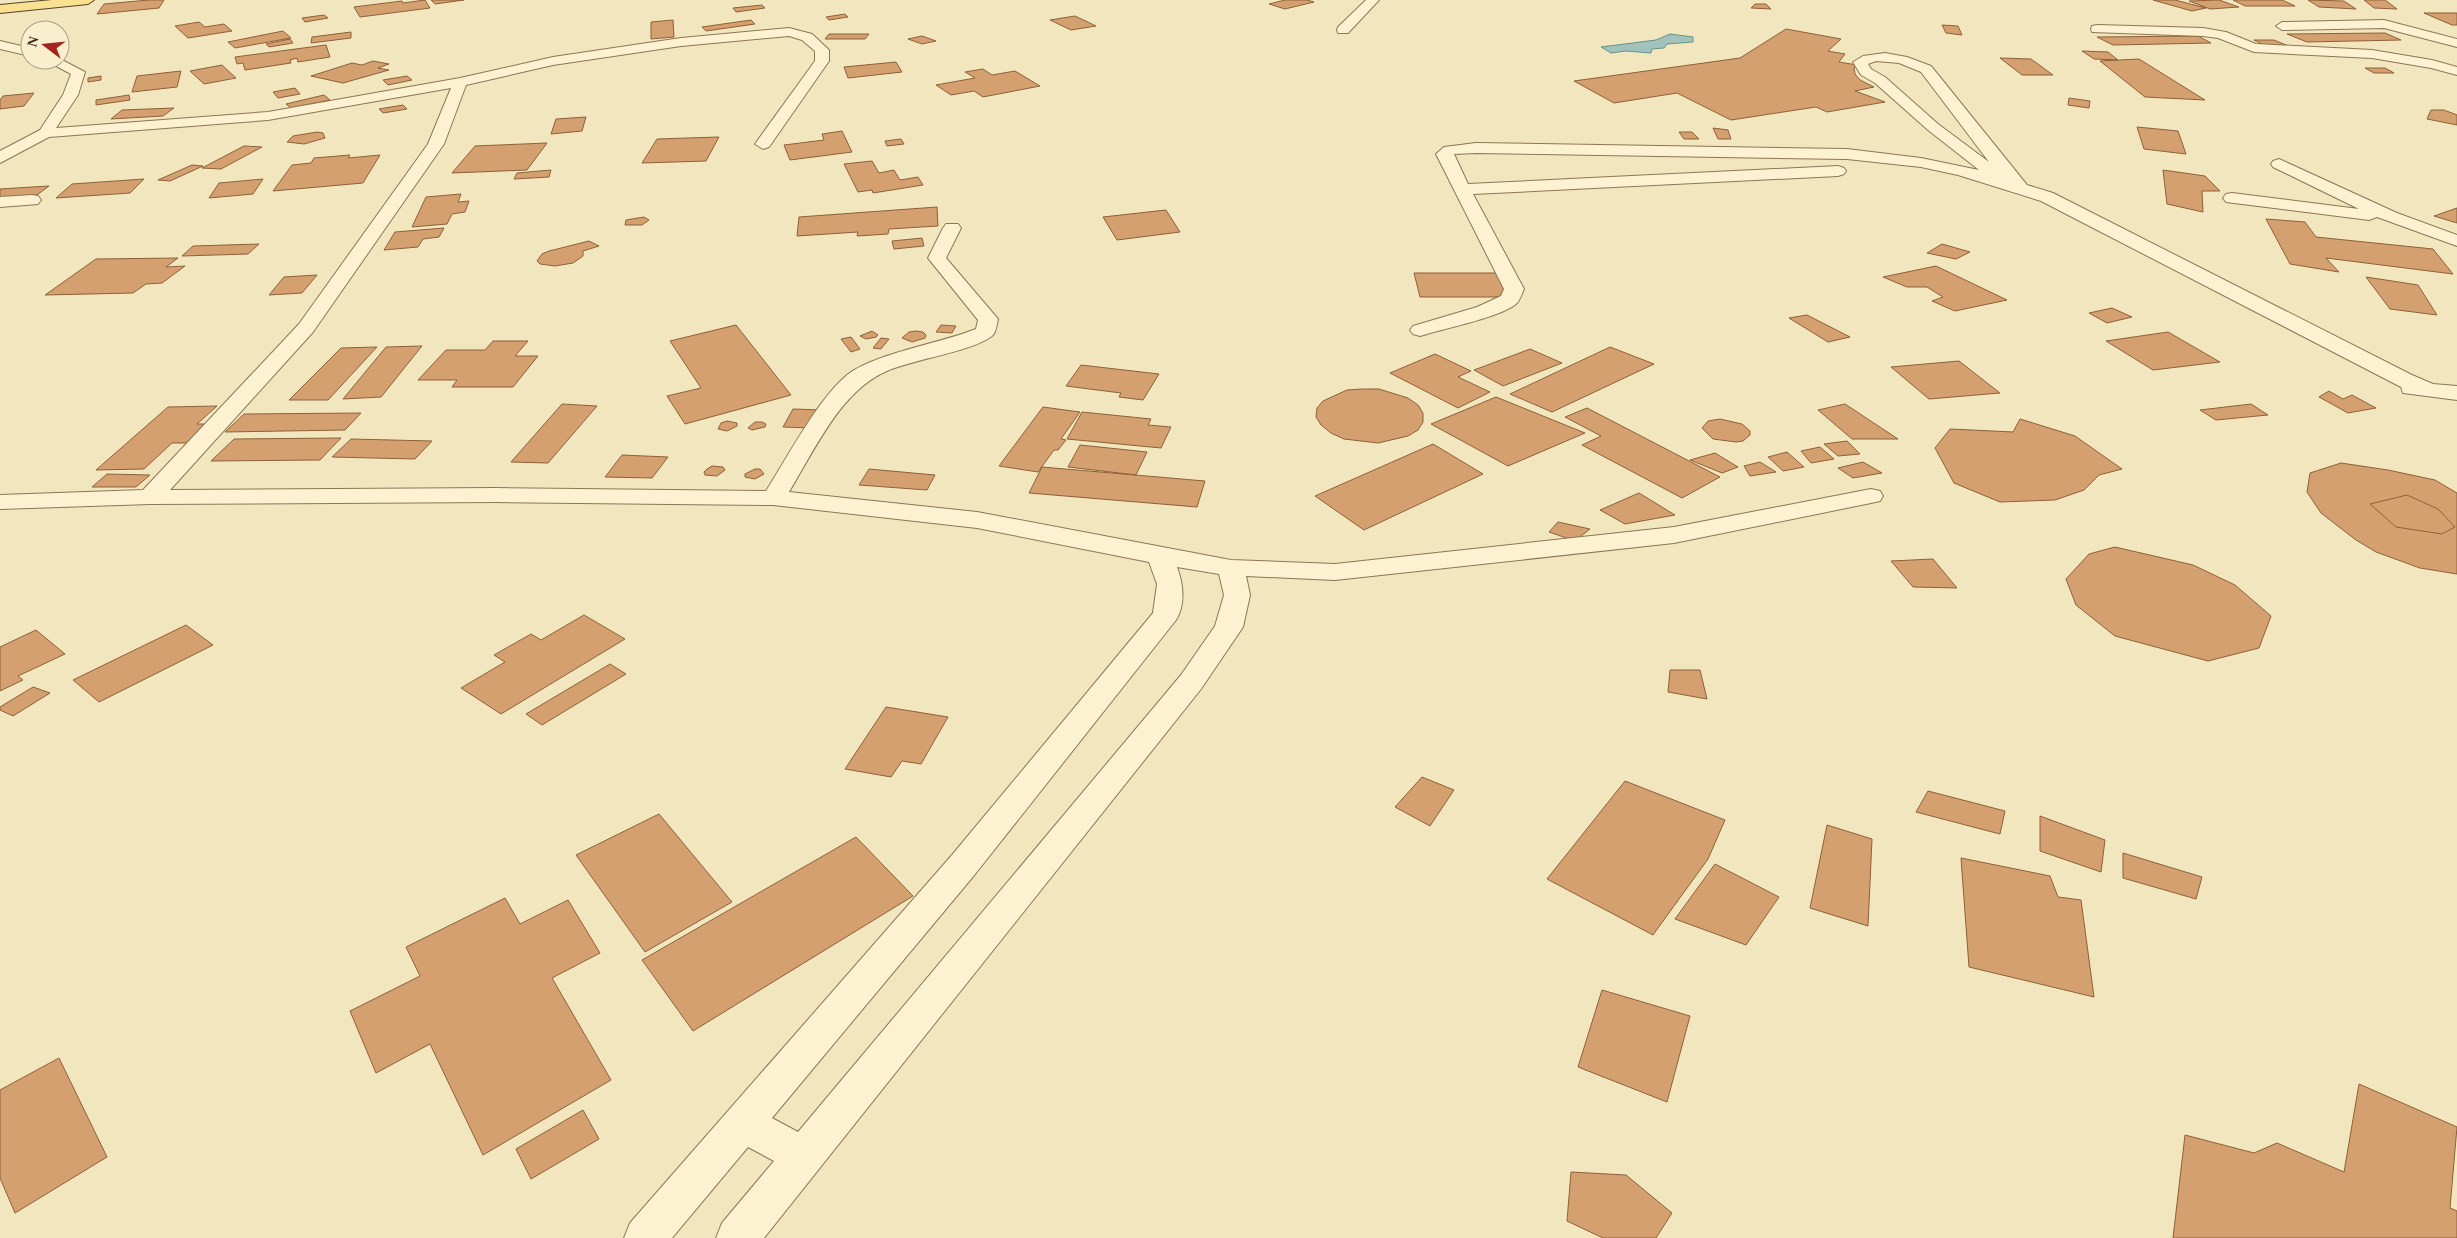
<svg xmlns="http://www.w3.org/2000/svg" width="2457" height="1238" font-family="Georgia,serif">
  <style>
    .water { fill: #a2c3bb; stroke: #68928a }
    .building { fill: #d4a070; stroke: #8e6038 }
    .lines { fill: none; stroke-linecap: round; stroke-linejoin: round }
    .minor-casing { stroke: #8c7655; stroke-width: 2 }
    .major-casing { stroke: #59432a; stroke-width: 2 }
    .minor { fill: #fcf2d2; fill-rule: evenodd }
    .major { fill: #fae091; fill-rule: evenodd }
  </style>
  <rect width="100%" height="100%" fill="#f2e6be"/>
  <path class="water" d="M1670 34 1693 37V42L1667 44 1664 48 1652 49 1651 53 1626 51 1611 53 1601 47 1656 40Z"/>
  <path class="building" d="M149 0H164L159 8 97 14 104 4Z
    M425 0 430 8 360 17 354 7 402 1 403 3Z
    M431 0H464L435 4Z
    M1285 0H1307L1314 2 1285 9 1269 4Z
    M2153 0H2175L2206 8 2192 11Z
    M2219 0 2239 7 2210 9 2189 1Z
    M2233 0H2282L2295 6H2245Z
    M2308 0 2344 1 2356 9 2319 7Z
    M2364 0H2385L2397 9 2374 8Z
    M1755 4H1766L1771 9 1751 8Z
    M762 5 765 8 736 12 733 8Z
    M2424 13H2457V25H2452Z
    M845 14 848 17 829 20 826 17Z
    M324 15 328 18 305 22 302 18Z
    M1075 16 1096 26 1071 30 1050 20Z
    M673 20 674 37 651 39V22Z
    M751 20 755 24 706 31 702 27Z
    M199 22 205 27 224 24 232 31 188 38 175 26Z
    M1942 25 1958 26 1962 35 1946 33Z
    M1786 29 1841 39 1828 51 1845 54 1839 62 1857 65 1854 68 1855 74 1860 80 1874 87 1855 91 1885 102 1827 112 1816 107 1731 120 1677 93 1614 103 1574 81 1740 58Z
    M283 31 291 38 235 48 228 42Z
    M351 32V38L311 43 312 37Z
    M2385 33 2401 40 2307 42 2287 34Z
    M829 34H869L865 39H825Z
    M922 36 936 41 922 44 908 39Z
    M2198 36 2211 43 2113 45 2097 37Z
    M290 39 293 43 269 47 266 44Z
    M2254 40H2274L2291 47H2268Z
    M326 45 330 57 298 62 297 58 290 60 291 63 245 70 243 63 237 64 235 57Z
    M2082 51 2108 52 2118 60 2094 59Z
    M2000 58 2031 59 2053 75H2022Z
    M2139 59 2205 100 2145 97 2100 61Z
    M373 61 389 64 378 68 389 70 343 83 311 76 352 63 362 65Z
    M896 62 902 72 848 78 844 67Z
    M222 65 236 78 204 84 190 71Z
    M2365 68H2385L2394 73H2374Z
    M983 69 992 75 1015 71 1040 86 983 97 974 91 951 95 936 85 975 78 965 72Z
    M181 71 177 87 132 92 137 76Z
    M101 76V80L88 82V78Z
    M407 76 412 80 388 85 383 80Z
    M295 88 300 94 278 98 273 92Z
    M34 93 24 106 0 109V100L3 96Z
    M129 95 130 100 96 105V100Z
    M324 95 330 100 291 108 286 104Z
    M2069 98 2090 101 2089 108 2068 105Z
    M403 105 407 109 383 113 379 109Z
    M174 108 163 116 111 119 122 110Z
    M2431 110H2444L2457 115V125L2427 119Z
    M586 117 582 131 551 134 556 119Z
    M2137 127 2178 131 2186 154 2144 149Z
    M1713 128 1728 130 1731 139H1718Z
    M842 131 852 152 790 160 784 145 824 140 822 134Z
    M317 132 323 133 325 138 304 144 287 142 293 136Z
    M1679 132H1692L1699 139H1684Z
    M719 137 706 161 642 163 657 139Z
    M901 139 904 144 887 146 885 141Z
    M547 143 527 170 452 173 475 146Z
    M244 146 262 147 221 169 202 168Z
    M350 155 348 158 380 155 363 183 273 191 292 165 311 163 314 158Z
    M872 161 879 173 894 170 900 180 918 177 923 185 873 193 872 190 858 192 844 164Z
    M192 165 203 166 170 181 158 180Z
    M551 170 549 177 514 179 517 173Z
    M2163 170 2205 176 2220 191H2202L2203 212 2167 204Z
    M144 179 130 193 56 198 72 184Z
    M263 179 253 194 209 198 219 183Z
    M49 186 37 195 0 198V189Z
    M461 194 458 202 469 201 465 212 452 214 447 224 412 227 426 197Z
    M937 207 938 226 889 229 888 234 857 236 858 232 797 236 799 217Z
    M2457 208V223L2434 216Z
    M1166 210 1180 232 1117 240 1103 217Z
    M644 217 649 220 642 225H625L626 220Z
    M2266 219 2305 222 2316 237 2433 249 2453 274 2326 258 2339 272 2290 264Z
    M444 228 439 237 423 239 418 247 384 250 395 232Z
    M922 238 924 246 894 249 892 241Z
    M589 241 599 246 583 251V256L573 263 555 266 540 264 537 261 542 254 549 251Z
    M259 244 248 254 182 256 193 246Z
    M1942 244 1970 252 1956 259 1927 253Z
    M178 258 166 267 185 266 162 283 146 284 133 293 45 295 96 259Z
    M1936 266 2007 300 1955 311 1932 301 1943 297 1927 287H1907L1883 277Z
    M1414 273H1498L1506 297H1420Z
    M317 275 302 293 269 295 284 277Z
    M2366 277 2418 285 2437 315 2390 309Z
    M2112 308 2132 317 2107 323 2089 313Z
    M1807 315 1850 337 1828 342 1789 318Z
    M736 325 791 395 685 424 667 396 701 388 670 341Z
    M941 325 956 326 952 333 936 332Z
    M872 331 878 335 876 337 866 339 860 336Z
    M916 331 923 332 926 335 925 338 912 342 902 338 909 332Z
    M2168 332 2220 362 2153 370 2106 341Z
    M851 337 860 349 851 352 841 339Z
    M881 338 889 339 881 349 873 348Z
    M493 341H528L515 356H538L513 387H452L457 380H418L446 350H485Z
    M422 346 381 397 343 399 386 347Z
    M377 347 328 400H289L341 348Z
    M1610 347 1654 364 1552 412 1510 394Z
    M1530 349 1562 363 1503 386 1474 370Z
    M1435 354 1471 371 1458 377 1490 392 1458 408 1390 373Z
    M1959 361 2000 393 1929 399 1891 367Z
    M1081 365 1159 374 1143 400 1119 397 1121 393 1066 386Z
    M1362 389H1379L1408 398 1418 405 1423 413V422L1418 430 1408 436 1378 443 1344 439 1331 433 1321 425 1316 417 1317 408 1323 401 1347 390Z
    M2329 391 2343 399 2352 395 2376 408 2348 413 2319 397Z
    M1496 397 1585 433 1508 466 1431 424Z
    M562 404 597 406 548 463 511 462Z
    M1845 404 1898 439H1852L1818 410Z
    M2251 404 2268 415 2216 420 2200 410Z
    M217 406 197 424H214L194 443H172L144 469 96 470 168 407Z
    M1043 407 1080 412 1061 439 1066 440 1058 450H1054L1038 472 999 466Z
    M1587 408 1720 477 1682 498 1582 445 1601 436 1565 417Z
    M793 409 821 410 811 428 783 427Z
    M1082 412 1151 419 1148 425 1171 427 1161 448 1067 439Z
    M361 413 345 430 225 432 244 414Z
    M1720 419 1742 424 1750 431V435L1743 441 1736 442 1713 439 1702 428 1708 421Z
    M2020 419 2075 436 2122 469 2099 475 2084 490 2055 500 2000 502 1954 483 1935 448 1950 429 2013 432Z
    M727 421 737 423V426L727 431 718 429 721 423Z
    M755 422H762L766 424 765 427 752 430 748 428Z
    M341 438 320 460 211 461 234 439Z
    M351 439 432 441 415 459 332 457Z
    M1847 441 1860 454 1838 456 1824 444Z
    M1433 444 1483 474 1364 530 1315 496Z
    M1080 445 1147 452 1136 475 1068 467Z
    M1820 447 1834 459 1811 463 1801 451Z
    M1787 452 1804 467 1783 471 1768 457Z
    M1715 453 1738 467 1722 473 1690 460Z
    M622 455 668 457 652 478 605 477Z
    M1760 462 1776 472 1750 476 1744 466Z
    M1863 462 1882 473 1853 478 1838 468Z
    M2341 463 2388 470 2435 480 2457 493V574L2420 568 2376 552 2356 540 2321 513 2307 492 2310 473Z
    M712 466 723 467 725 470 717 476 705 475 704 472 707 469Z
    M1042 467 1205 481 1197 507 1029 493Z
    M755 469H760L764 474 755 479 745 477V474Z
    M869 469 935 475 927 490 859 485Z
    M107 474 150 475 136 487H92Z
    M1639 493 1675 515 1625 524 1600 510Z
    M2407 495 2438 509 2455 527 2442 534 2396 527 2370 504Z
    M1558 522 1590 529 1575 541 1549 532Z
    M2115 547 2193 565 2235 585 2271 616 2259 648 2208 661 2115 636 2076 605 2066 579 2089 554Z
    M1933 559 1957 588 1913 587 1891 561Z
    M584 615 625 639 501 714 461 688 505 662 494 655 531 634 541 640Z
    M186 625 213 645 99 702 73 680Z
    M36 630 65 654 18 676 23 680 0 691V647Z
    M610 664 626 674 542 725 526 714Z
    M1670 670H1700L1707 699 1668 692Z
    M33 687 50 693 13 716 0 710V707Z
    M886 707 948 717 921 764 902 761 891 777 845 769Z
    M1422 777 1454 790 1430 826 1395 807Z
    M1625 781 1725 820 1708 859 1653 935 1547 879Z
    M1928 791 2005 811 2000 834 1916 812Z
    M659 814 732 902 645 952 576 855Z
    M2040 816 2105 840 2101 872 2040 851Z
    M1827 825 1872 839 1868 926 1810 908Z
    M856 837 913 896 693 1031 642 960Z
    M2123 853 2202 877 2196 899 2123 878Z
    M1961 858 2050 876 2058 897 2081 900 2094 997 1969 967Z
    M1715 864 1779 897 1746 945 1675 919Z
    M505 898 520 924 568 900 600 953 552 978 611 1080 483 1155 430 1044 376 1073 350 1011 420 976 406 947Z
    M1602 990 1690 1016 1667 1102 1578 1067Z
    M59 1058 107 1157 15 1213 0 1178V1090Z
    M2359 1084 2457 1127 2450 1208 2457 1211V1238H2173L2185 1135 2254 1153 2277 1143 2344 1172Z
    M583 1110 599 1139 531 1179 516 1149Z
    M1571 1172 1626 1175 1672 1213 1656 1238H1603L1567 1221Z"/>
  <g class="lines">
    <g class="minor-casing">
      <path id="minor" d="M1366 0H1379L1348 33H1338L1337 30 1338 27Z
        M2384 20 2457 39V47L2384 28 2282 30 2276 26 2282 22Z
        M2097 25 2203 28 2226 32 2256 44 2372 50 2432 60 2457 67V75L2431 68 2372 58 2254 52 2218 38 2203 36 2092 32 2091 29 2092 26Z
        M789 28 812 34 829 50V61L769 147 763 149 755 144 815 61V51L802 40 789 36 681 46 553 65 466 85 444 144 313 332 170 490 496 488 766 491C787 458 818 399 847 375 873 354 941 343 976 329L978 320 928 258 943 228 946 224H958L961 228 946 258 998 319C997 324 996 333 992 336 971 352 914 359 887 371 841 390 814 451 789 492L977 512 1231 560 1335 564 1674 527 1871 489 1880 491 1883 496 1880 501 1871 503 1674 543 1335 580 1246 576 1250 595 1243 627 1201 689 764 1238H716L722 1223 774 1161 748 1147 672 1238H624L630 1223 952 855 1153 613 1157 584 1149 562 977 528 773 505 496 502 150 504 0 509V495L143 490 299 324 428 144 451 88 268 120 49 137 0 163V151L40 130 63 95 71 74 45 60 60 59 85 72 78 95 56 128 268 112 460 78 553 57 681 38ZM1177 567 1219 574 1224 595 1215 626 1181 675 798 1132 772 1118 976 873 1176 620C1186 604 1183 583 1177 567Z
        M0 41 30 48V56L0 49Z
        M1885 53 1907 57 1931 66 2027 185 2053 193 2412 375 2433 384 2457 386V400L2403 393 2401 387 2041 201 1958 175 1921 167 1847 159 1476 153 1454 154 1468 184 1838 166 1844 168 1846 171 1844 174 1838 176 1473 194 1524 289C1522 293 1520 300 1517 303 1504 316 1447 328 1427 334L1420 336 1413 334 1410 330 1413 326 1477 307 1501 296 1504 289 1436 154 1444 147 1476 143 1847 149 1921 158 1979 170 1928 130 1875 83 1861 75 1853 62 1863 56ZM1876 61 1899 63 1921 72 1989 162 1938 124 1885 77 1871 69 1868 64Z
        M2279 159 2397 213 2457 235V246L2377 217 2369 220 2226 202 2223 198 2226 194 2232 193 2359 209 2273 167 2271 164 2273 161Z
        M32 195 38 196 41 200 38 204 0 207V197Z"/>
    </g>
    <g class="major-casing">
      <path id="major" d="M52 0H94L88 4 0 13V5Z"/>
    </g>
    <use href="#minor" class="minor"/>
    <use href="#major" class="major"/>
  </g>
  <g transform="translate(45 45) rotate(286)"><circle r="24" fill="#f9efce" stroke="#ada186"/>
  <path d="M0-4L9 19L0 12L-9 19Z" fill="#a1261f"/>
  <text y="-8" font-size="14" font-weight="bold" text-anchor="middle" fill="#3a2c1b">N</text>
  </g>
</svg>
